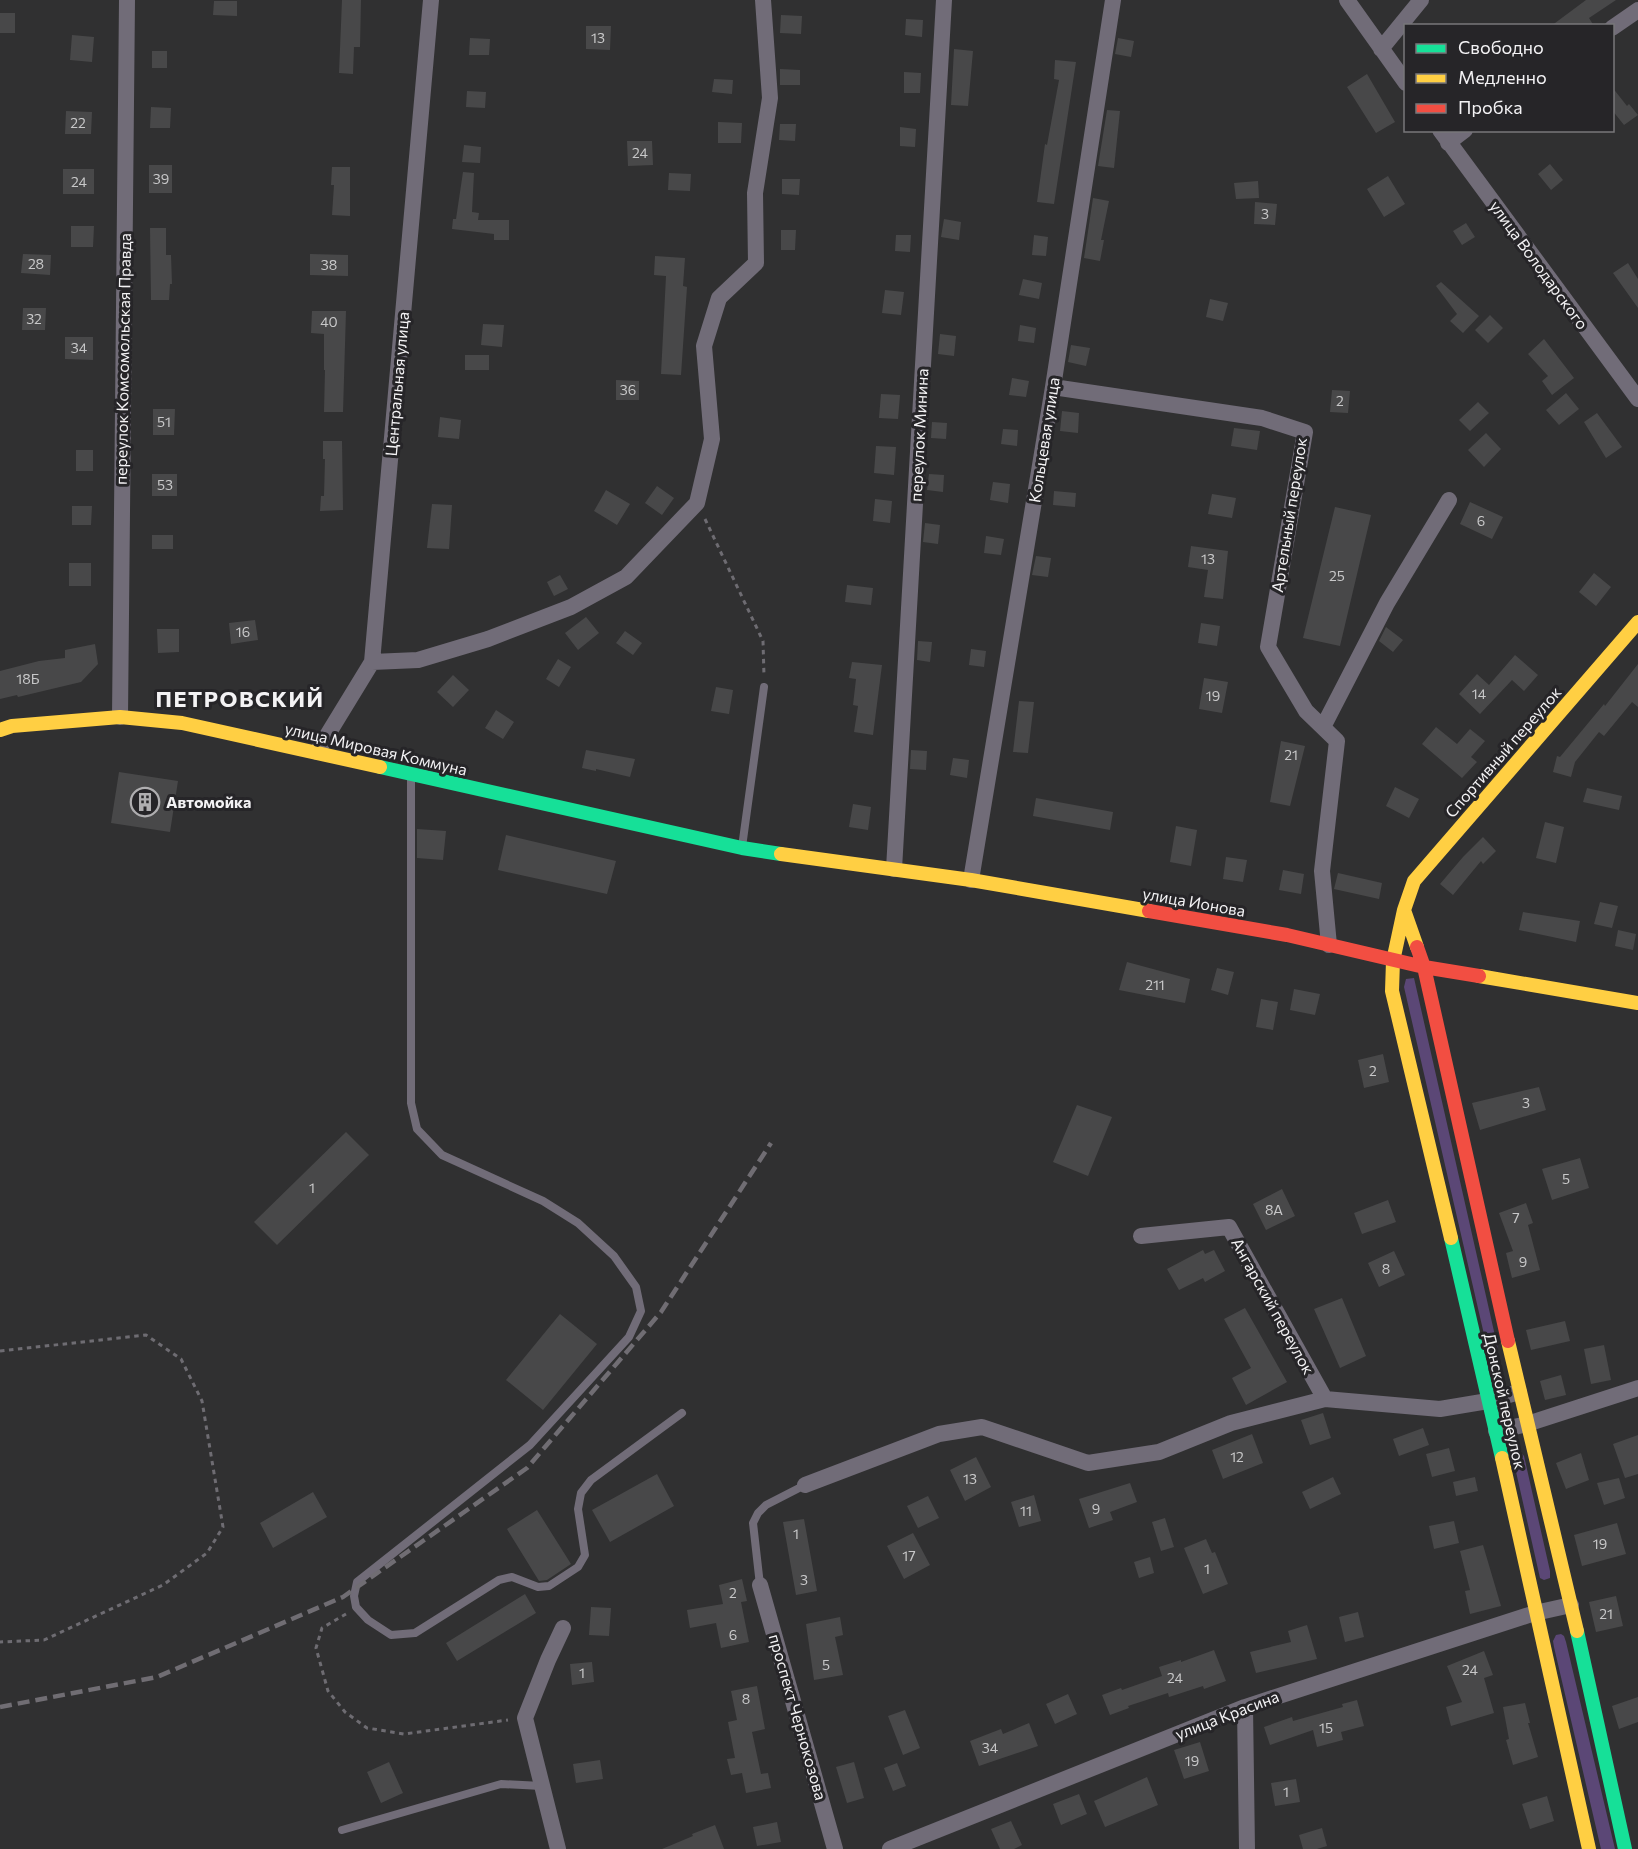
<svg xmlns="http://www.w3.org/2000/svg" width="1638" height="1849" font-family="Commissioner,sans-serif">
  <style>
    .green { fill: #5b4776 }
    .building { fill: #484849 }
    .lines { fill: none; stroke-linecap: round; stroke-linejoin: round }
    .path { stroke: #6e6c72; stroke-width: 3; stroke-dasharray: 4.5 4.5; stroke-linecap: butt }
    .lane { stroke: #716c78; stroke-width: 8 }
    .street { stroke: #716c78; stroke-width: 16 }
    .fast { stroke: #16e098; stroke-width: 14 }
    .slow { stroke: #ffcf43; stroke-width: 14 }
    .jam { stroke: #f24e42; stroke-width: 14 }
    .rail { stroke: #706d73; stroke-width: 4.5; stroke-dasharray: 12 6; stroke-linecap: butt }
    .labels { text-anchor: middle; stroke-width: 6; stroke-linejoin: round; paint-order: stroke }
    .number-label { font-size: 14px; fill: #c8c8c9 }
    .street-label { font-size: 16px; fill: #f3f2f4; stroke: #262528 }
    .poi-label { font-size: 16px; font-weight: bold; fill: #f3f2f4; stroke: #262528; text-anchor: start }
    .district-label { font-size: 22px; font-weight: bold; letter-spacing: 1.5px; fill: #f3f2f4; stroke: #262528 }
  </style>
  <rect width="100%" height="100%" fill="#303031"/>
  <path class="green" d="M1414 978 1498 1349 1494 1353 1488 1350 1486 1343 1404 987 1406 979Z
    M1514 1449 1519 1450 1524 1456 1550 1571V1578L1544 1580 1540 1578 1512 1454Z
    M1561 1634 1564 1636 1566 1642 1615 1849H1601L1554 1647 1553 1641 1556 1635Z"/>
  <path class="building" d="M342 0H361L360 47H354L353 74 339 73Z
    M1586 0H1616L1589 18 1594 26H1551Z
    M214 1H237V16L213 15Z
    M0 13H15V33H0Z
    M781 15 802 16 801 34 780 33Z
    M906 19 923 20 922 37 905 35Z
    M586 26H611L610 50 586 49Z
    M72 35 94 37 92 62 70 60Z
    M470 38 490 39 489 55H469Z
    M1118 38 1134 41 1131 57 1115 54Z
    M954 49 973 51 968 106 951 105Z
    M152 51H167V68H152Z
    M1055 60 1076 62 1054 204 1037 202 1045 144 1047 145 1059 80 1054 79Z
    M780 69 800 70V85H780Z
    M904 72 921 73 920 93H904Z
    M1367 74 1395 122 1376 133 1347 87Z
    M714 79 733 80 732 94 712 92Z
    M1612 87 1627 106 1629 104 1638 115 1624 125 1612 110Z
    M467 91 486 92 485 108 466 107Z
    M151 107 171 108 170 128H150Z
    M1107 110 1120 111 1114 168 1098 166Z
    M66 111 92 112 91 134H65Z
    M718 122 742 123 741 143H718Z
    M780 124H796L795 141 779 140Z
    M900 127 916 129 915 147 900 146Z
    M627 141H652L653 165 628 166Z
    M464 145 481 147 480 163 462 162Z
    M1550 164 1563 180 1551 190 1538 174Z
    M149 165H172V193H149Z
    M332 167H350V216L332 215 334 185H331Z
    M63 169H94V194H63Z
    M463 172 474 173 472 212 479 213 478 220H509V240H494V234L452 229 453 219H456Z
    M669 173 691 174 690 191 668 190Z
    M1388 176 1405 204 1384 217 1367 189Z
    M782 179H800L799 195 782 194Z
    M1258 181 1259 198 1236 199 1234 183Z
    M1093 198 1109 201 1101 240H1104L1100 261 1084 258Z
    M1255 202 1277 204 1275 225 1254 224Z
    M944 219 961 222 959 240 941 237Z
    M1466 223 1475 237 1462 245 1453 231Z
    M71 226H94L93 247H71Z
    M150 228H166V255H171L172 284H170L169 300H151Z
    M781 230H796L795 250H781Z
    M896 235H911L910 252 895 251Z
    M1034 235 1048 237 1046 256 1032 255Z
    M23 254 51 255 50 275 21 273Z
    M310 254 348 255V276L310 275Z
    M655 256 685 258 683 286 687 287 681 375 661 374 666 276 654 275Z
    M1628 263 1638 279V308L1613 273Z
    M1023 279 1042 283 1039 299 1019 295Z
    M1441 282 1479 316 1463 333 1450 321 1457 314 1436 286Z
    M885 290 904 292 901 315 882 313Z
    M1210 299 1228 303 1223 321 1206 317Z
    M23 308H46L45 330H22Z
    M312 311H346L343 412H324L325 370H324V334L311 333Z
    M1490 315 1503 328 1488 343 1475 330Z
    M483 324 504 325 502 347 481 345Z
    M1020 325 1036 328 1034 343 1018 341Z
    M940 334 956 336 954 356 938 354Z
    M65 337H93V360L65 359Z
    M1544 339 1574 378 1552 395 1542 381 1548 376 1528 354Z
    M1071 345 1090 348 1086 366 1068 362Z
    M465 355H489V370H465Z
    M1012 378 1029 381 1026 397 1009 395Z
    M616 380 639 381V400H616Z
    M1332 390 1350 391 1348 413 1330 412Z
    M1566 393 1579 409 1559 425 1546 410Z
    M881 394 900 395 898 419 879 418Z
    M1478 402 1489 413 1470 431 1459 420Z
    M153 409H175L174 435H153Z
    M1062 411 1079 413 1078 433 1060 431Z
    M1597 413 1622 447 1606 458 1584 422Z
    M440 417 461 420 459 439 438 437Z
    M932 422 947 423 946 439 931 438Z
    M1234 428 1260 431 1257 450 1231 446Z
    M1003 429 1018 430 1017 446 1001 444Z
    M1486 433 1501 449 1484 467 1468 450Z
    M323 441H342L343 510 320 511 321 496H324L325 459H323Z
    M876 446 896 447 894 475 874 473Z
    M76 450H93V471H76Z
    M152 474H177V496H152Z
    M929 474 944 475 943 492 927 490Z
    M993 482 1010 484 1008 503 990 500Z
    M657 486 674 498 662 515 645 503Z
    M606 490 630 504 617 525 594 511Z
    M1054 491 1076 493 1075 507 1053 505Z
    M1212 494 1236 498 1232 518 1208 514Z
    M875 499 892 501 890 523 873 521Z
    M1470 502 1503 517 1492 539 1460 524Z
    M432 504 452 505 449 549 427 548Z
    M72 506H92L91 525H72Z
    M1335 507 1371 515 1340 646 1303 638Z
    M925 523 940 525 938 544 923 542Z
    M152 535H173V549H152Z
    M986 536 1004 539 1001 555 984 553Z
    M1191 546 1228 551 1223 599 1204 597 1208 570 1188 567Z
    M1036 556 1051 558 1048 577 1032 575Z
    M69 563H91V586H69Z
    M1594 573 1611 587 1596 606 1579 592Z
    M560 575 568 589 554 596 547 582Z
    M847 585 873 588 871 605 845 602Z
    M586 617 599 633 578 650 565 633Z
    M255 620 258 640 231 644 229 623Z
    M1201 623 1220 626 1217 646 1198 643Z
    M1386 627 1403 640 1393 652 1379 641Z
    M157 629H179V652L158 653Z
    M625 631 642 643 633 655 616 643Z
    M918 641 932 642 930 662 917 660Z
    M95 644 98 664 81 682 18 697 17 695 0 699V671L39 661 65 658V650Z
    M971 649 986 651 984 667 969 665Z
    M1515 655 1538 675 1524 691 1512 680 1480 714 1459 694 1477 674 1489 685Z
    M558 659 571 667 559 687 546 679Z
    M852 662 882 665 873 735 854 732 858 706 853 705 856 679 849 678Z
    M1638 664V707L1632 702 1604 736 1599 732 1575 762 1571 777 1553 772 1557 756 1560 757 1604 704 1605 706Z
    M453 675 469 690 453 707 437 692Z
    M1204 678 1228 682 1222 713 1199 709Z
    M716 687 733 690 729 714 711 711Z
    M1019 701 1034 702 1028 753 1013 752Z
    M496 710 514 722 503 739 485 728Z
    M1436 727 1457 744 1470 729 1485 741 1471 757 1477 762 1462 778 1422 744Z
    M1281 741 1305 746 1290 806 1270 802Z
    M586 750 635 759 630 777 596 769V771L582 768Z
    M911 750 927 751 926 770 910 769Z
    M953 758 969 760 967 778 950 775Z
    M119 772 178 781 170 832 111 823Z
    M1395 787 1419 799 1409 818 1386 806Z
    M1587 788 1622 796 1619 810 1583 802Z
    M1036 798 1113 812 1110 830 1033 816Z
    M853 804 871 807 868 830 849 827Z
    M1545 822 1564 827 1556 863 1536 858Z
    M1176 826 1197 830 1191 866 1170 862Z
    M417 829 446 831 443 860 417 858Z
    M506 835 616 861 607 894 498 870Z
    M1483 837 1496 851 1483 864 1481 861 1453 895 1440 884 1463 857Z
    M1226 857 1247 860 1243 882 1223 879Z
    M1283 870 1304 874 1301 894 1279 890Z
    M1338 873 1382 883 1379 899 1334 889Z
    M1600 902 1618 906 1612 928 1594 924Z
    M1523 912 1580 921 1576 942 1519 930Z
    M1618 930 1636 934 1633 950 1615 946Z
    M1127 962 1190 979 1185 1003 1119 990Z
    M1217 968 1234 972 1228 995 1211 990Z
    M1294 989 1320 994 1315 1015 1290 1010Z
    M1261 999 1278 1002 1273 1030 1256 1027Z
    M1383 1054 1389 1082 1364 1088 1358 1060Z
    M1539 1087 1546 1110 1480 1130 1472 1103Z
    M1077 1105 1112 1117 1088 1176 1053 1162Z
    M346 1132 369 1155 277 1245 254 1222Z
    M1580 1158 1589 1188 1552 1200 1542 1169Z
    M1282 1189 1295 1216 1266 1230 1253 1204Z
    M1388 1200 1396 1222 1362 1234 1354 1213Z
    M1526 1203 1533 1223 1528 1225 1540 1270 1512 1278 1506 1253 1513 1251 1499 1213Z
    M1203 1250 1205 1254 1214 1250 1225 1271 1205 1282 1203 1278 1179 1290 1167 1269Z
    M1394 1251 1405 1275 1379 1287 1368 1263Z
    M1342 1298 1366 1356 1340 1368 1314 1309Z
    M1245 1308 1287 1382 1246 1405 1232 1378 1251 1368 1224 1319Z
    M560 1314 597 1344 543 1410 506 1380Z
    M1565 1321 1570 1341 1531 1350 1526 1330Z
    M1604 1345 1611 1380 1591 1384 1584 1349Z
    M1561 1375 1566 1395 1545 1400 1540 1381Z
    M1323 1413 1331 1438 1310 1445 1301 1420Z
    M1423 1428 1429 1445 1399 1456 1393 1439Z
    M1252 1434 1263 1463 1223 1479 1212 1450Z
    M1638 1435V1474L1625 1478 1613 1444Z
    M1449 1448 1455 1471 1432 1477 1426 1454Z
    M1581 1453 1589 1480 1566 1489 1556 1463Z
    M976 1457 991 1487 965 1501 950 1470Z
    M657 1474 674 1506 610 1542 592 1510Z
    M1333 1477 1341 1494 1310 1509 1302 1492Z
    M1475 1477 1478 1491 1456 1496 1453 1482Z
    M1619 1478 1625 1498 1604 1505 1597 1483Z
    M1130 1483 1137 1502 1110 1512 1113 1520 1089 1528 1079 1499Z
    M313 1492 327 1517 273 1548 260 1523Z
    M1034 1495 1041 1521 1019 1527 1011 1502Z
    M928 1496 939 1518 918 1528 907 1506Z
    M537 1510 571 1564 547 1580 539 1581 507 1529Z
    M1165 1518 1174 1547 1161 1551 1152 1522Z
    M804 1519 817 1591 796 1595 783 1522Z
    M1454 1521 1459 1543 1434 1549 1429 1526Z
    M1617 1523 1626 1554 1582 1566 1574 1535Z
    M913 1533 930 1565 904 1579 887 1546Z
    M1206 1539 1212 1553 1215 1552 1228 1584 1203 1594 1184 1548Z
    M1483 1545 1501 1606 1470 1614 1465 1591 1470 1590 1460 1551Z
    M1150 1557 1154 1573 1139 1578 1134 1562Z
    M742 1579 747 1601 741 1602 749 1642 721 1648 716 1623 690 1628 687 1610 723 1604 719 1585Z
    M525 1594 536 1613 457 1661 446 1643Z
    M1616 1596 1623 1626 1596 1632 1589 1602Z
    M591 1607 611 1608 609 1636 589 1635Z
    M1358 1612 1364 1637 1345 1642 1339 1617Z
    M840 1617 843 1635 835 1637 843 1675 814 1680 806 1624Z
    M1307 1625 1317 1659 1256 1673 1250 1652 1291 1642 1288 1631Z
    M1214 1650 1226 1681 1204 1689 1203 1686 1169 1697 1168 1693 1128 1706 1129 1708 1110 1715 1102 1695 1121 1688 1122 1690 1162 1676 1159 1667 1181 1660V1662Z
    M1484 1651 1493 1675 1484 1678 1494 1713 1451 1726 1446 1707 1462 1702 1447 1666Z
    M592 1662 594 1682 572 1685 570 1664Z
    M757 1686 765 1729 752 1732 761 1774 768 1773 771 1788 746 1793 742 1773 731 1775 727 1759 735 1758 728 1722 737 1720 731 1691Z
    M1068 1694 1077 1714 1055 1724 1046 1704Z
    M1638 1697V1722L1619 1729 1612 1706Z
    M1357 1700 1364 1726 1341 1732 1343 1740 1317 1747 1313 1730 1270 1745 1264 1727 1292 1717 1293 1721 1343 1707 1342 1704Z
    M1525 1703 1530 1723H1528L1538 1757 1513 1765 1506 1740 1509 1739 1503 1707Z
    M905 1710 920 1748 903 1755 888 1716Z
    M1029 1723 1038 1746 979 1766 970 1741 1001 1729 1003 1734Z
    M1200 1742 1209 1771 1184 1779 1174 1750Z
    M600 1760 603 1779 576 1783 573 1764Z
    M389 1762 403 1793 381 1803 367 1772Z
    M854 1762 864 1798 847 1803 836 1767Z
    M897 1763 906 1786 893 1791 884 1768Z
    M1147 1777 1158 1805 1105 1827 1094 1801Z
    M1296 1779 1300 1802 1275 1806 1271 1783Z
    M1079 1794 1087 1814 1061 1825 1053 1804Z
    M1547 1796 1554 1821 1530 1829 1522 1804Z
    M1011 1821 1022 1845 1014 1849H1000L991 1829Z
    M777 1822 781 1842 757 1846 753 1827Z
    M715 1825 724 1849H662L693 1836 692 1834Z
    M1322 1828 1327 1846 1317 1849H1303L1299 1835Z"/>
  <g class="lines">
    <path class="path" d="M705 519 763 641 764 676
      M0 1351 146 1335 181 1359 202 1401 223 1527 207 1553 163 1585 44 1640 0 1642
      M346 1614 322 1628 316 1648 328 1691 345 1712 367 1728 404 1734 508 1720"/>
    <path class="lane" d="M411 777V1103L417 1129 442 1155 543 1201 578 1223 614 1256 636 1287 641 1311 629 1337 530 1445 357 1582 354 1596 356 1607 368 1620 391 1635 415 1633 499 1580 512 1577 538 1587 549 1586 578 1567 585 1555 578 1509 581 1493 591 1480 682 1413
      M742 847 764 687
      M760 1585 753 1523 758 1513 766 1505 805 1485
      M342 1830 501 1784 542 1786"/>
    <path class="street" d="M1347 0 1406 83
      M1612 28 1638 10
      M1381 49 1421 0
      M1440 130 1638 399
      M1448 143 1465 130
      M1053 387 1262 418 1305 432 1268 647 1306 711 1337 741 1322 871 1329 945
      M372 662 418 660 488 639 571 607 626 577 697 503 712 439 704 346 719 298 756 263 755 193 770 98 763 0
      M120 717 127 0
      M1323 727 1387 603 1449 500
      M317 752 372 662 431 0
      M894 869 944 0
      M971 880 1053 387 1113 0
      M1141 1236 1229 1227 1325 1399
      M1496 1431 1527 1424 1638 1388
      M805 1485 939 1434 982 1427 1088 1463 1159 1452 1231 1423 1325 1399 1440 1409 1488 1401 1519 1392
      M760 1585 835 1849
      M1245 1707 1247 1849
      M558 1849 525 1718 548 1660 563 1628
      M890 1849 1245 1707 1535 1613 1571 1605"/>
    <path class="fast" d="M380 767 742 848 781 854
      M1451 1238 1502 1458
      M1577 1631 1625 1849"/>
    <path class="slow" d="M0 730 12 726 120 717 182 723 380 767
      M781 854 971 880 1149 911
      M1404 910 1414 881 1638 622
      M1417 947 1404 910 1393 961 1392 991 1451 1238
      M1479 976 1638 1003
      M1508 1341 1577 1631
      M1502 1458 1589 1849"/>
    <path class="jam" d="M1149 911 1287 935 1424 967 1479 976
      M1417 947 1424 967 1508 1341"/>
    <path class="rail" d="M0 1707 157 1677 343 1597 527 1468 661 1312 771 1143"/>
  </g>
  <defs>
    <g id="building-ring" transform="scale(1.5)"><circle r="9.5" fill="#262528" stroke="#afaeb0" stroke-width="1.5"/><path d="M-4-6H4V6H1V3H-1V6H-4ZM-2.5-4.3h1.7v1.8h-1.7ZM.8-4.3h1.7v1.8H.8ZM-2.5-1h1.7V.8h-1.7ZM.8-1h1.7V.8H.8Z" fill="#afaeb0"/></g>
  </defs>
  <g fill-rule="evenodd">
    <use href="#building-ring" x="145" y="802"/>
  </g>
  <g class="labels">
    <g class="number-label">
      <text x="598" y="43">13</text>
      <text x="78" y="128">22</text>
      <text x="640" y="158">24</text>
      <text x="161" y="184">39</text>
      <text x="79" y="187">24</text>
      <text x="1265" y="219">3</text>
      <text x="36" y="269">28</text>
      <text x="329" y="270">38</text>
      <text x="34" y="324">32</text>
      <text x="329" y="327">40</text>
      <text x="79" y="353">34</text>
      <text x="628" y="395">36</text>
      <text x="1340" y="406">2</text>
      <text x="164" y="427">51</text>
      <text x="165" y="490">53</text>
      <text x="1481" y="526">6</text>
      <text x="1208" y="564">13</text>
      <text x="1337" y="581">25</text>
      <text x="243" y="637">16</text>
      <text x="28" y="684">18Б</text>
      <text x="1479" y="699">14</text>
      <text x="1213" y="701">19</text>
      <text x="1291" y="760">21</text>
      <text x="1155" y="990">211</text>
      <text x="1373" y="1076">2</text>
      <text x="1526" y="1108">3</text>
      <text x="1566" y="1184">5</text>
      <text x="312" y="1193">1</text>
      <text x="1274" y="1215">8А</text>
      <text x="1516" y="1223">7</text>
      <text x="1523" y="1267">9</text>
      <text x="1386" y="1274">8</text>
      <text x="1237" y="1462">12</text>
      <text x="970" y="1484">13</text>
      <text x="1096" y="1514">9</text>
      <text x="1026" y="1516">11</text>
      <text x="796" y="1539">1</text>
      <text x="1600" y="1549">19</text>
      <text x="909" y="1561">17</text>
      <text x="1207" y="1574">1</text>
      <text x="804" y="1585">3</text>
      <text x="733" y="1598">2</text>
      <text x="1606" y="1619">21</text>
      <text x="733" y="1640">6</text>
      <text x="826" y="1670">5</text>
      <text x="1470" y="1675">24</text>
      <text x="582" y="1678">1</text>
      <text x="1175" y="1683">24</text>
      <text x="746" y="1704">8</text>
      <text x="1326" y="1733">15</text>
      <text x="990" y="1753">34</text>
      <text x="1192" y="1766">19</text>
      <text x="1286" y="1797">1</text>
    </g>
    <g class="street-label">
      <text transform="translate(1539 265) rotate(54)" y="6">улица Володарского</text>
      <text transform="translate(123 359) rotate(-89)" y="6">переулок Комсомольская Правда</text>
      <text transform="translate(397 384) rotate(-85)" y="6">Центральная улица</text>
      <text transform="translate(919 435) rotate(-87)" y="6">переулок Минина</text>
      <text transform="translate(1044 440) rotate(-81)" y="6">Кольцевая улица</text>
      <text transform="translate(1289 515) rotate(-81)" y="6">Артельный переулок</text>
      <text transform="translate(376 749) rotate(13)" y="6">улица Мировая Коммуна</text>
      <text transform="translate(1503 752) rotate(-49)" y="6">Спортивный переулок</text>
      <text transform="translate(1194 902) rotate(10)" y="6">улица Ионова</text>
      <text transform="translate(1273 1306) rotate(61)" y="6">Ангарский переулок</text>
      <text transform="translate(1505 1401) rotate(77)" y="6">Донской переулок</text>
      <text transform="translate(1227 1715) rotate(-21)" y="6">улица Красина</text>
      <text transform="translate(798 1717) rotate(74)" y="6">проспект Чернокозова</text>
    </g>
    <g class="poi-label">
      <text x="166" y="808">Автомойка</text>
    </g>
    <g class="district-label">
      <text x="240" y="707">ПЕТРОВСКИЙ</text>
    </g>
  </g>
  <rect x="1404" y="24" width="210" height="108" fill="#262528" stroke="#78777a" stroke-width="1.5"/>
  <rect x="1416" y="44" width="30" height="9" fill="#16e098" stroke="#78777a" stroke-width="1.5"/>
  <text x="1458" y="54" font-size="18" fill="#f3f2f4">Свободно</text>
  <rect x="1416" y="74" width="30" height="9" fill="#ffcf43" stroke="#78777a" stroke-width="1.5"/>
  <text x="1458" y="84" font-size="18" fill="#f3f2f4">Медленно</text>
  <rect x="1416" y="104" width="30" height="9" fill="#f24e42" stroke="#78777a" stroke-width="1.5"/>
  <text x="1458" y="114" font-size="18" fill="#f3f2f4">Пробка</text>
</svg>
